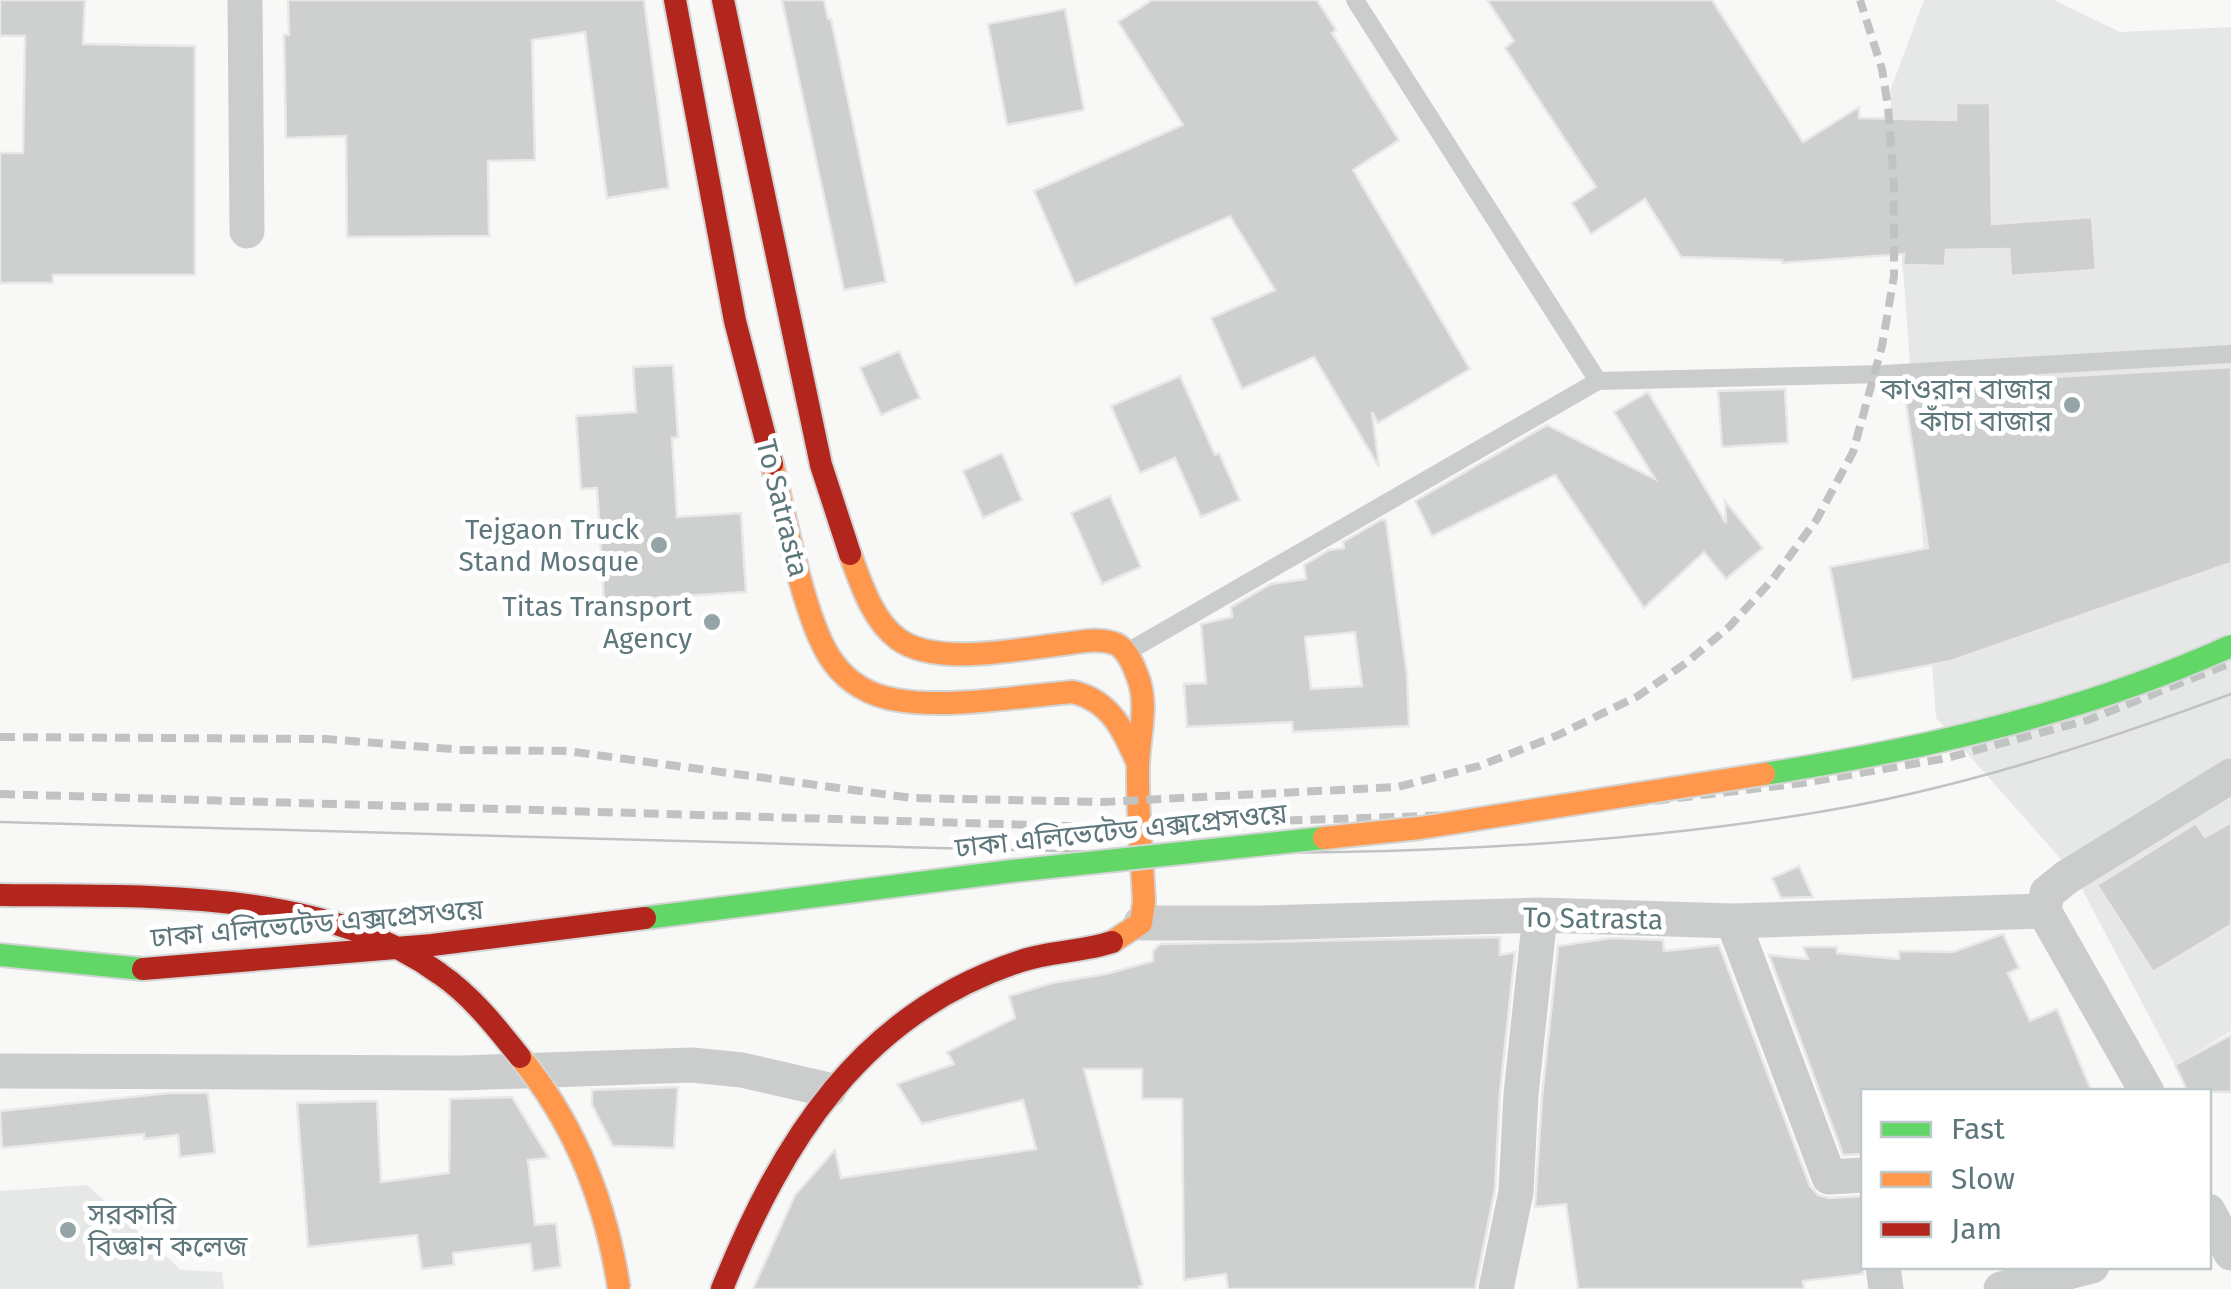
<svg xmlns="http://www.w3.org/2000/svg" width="2231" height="1289" font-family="'Fira Sans','Noto Sans Bengali',sans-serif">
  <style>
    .built { fill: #e6e8e7 }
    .building { fill: #ced0d0; stroke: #e8e8e7; stroke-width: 2.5; fill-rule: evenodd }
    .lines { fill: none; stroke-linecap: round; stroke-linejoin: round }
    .fast-casing { stroke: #d3d4d4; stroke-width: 26 }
    .slow-casing { stroke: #d3d4d4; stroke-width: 26 }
    .jam-casing { stroke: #d3d4d4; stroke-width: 26 }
    .lane { stroke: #cbcdcd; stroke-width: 18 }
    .street { stroke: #cbcdcd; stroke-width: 35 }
    .fast { stroke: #63d668; stroke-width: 22 }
    .slow { stroke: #ff974d; stroke-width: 22 }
    .jam { stroke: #b3261e; stroke-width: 22 }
    .tram { stroke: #c1c3c3; stroke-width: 2.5 }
    .rail { stroke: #c1c3c3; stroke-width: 8; stroke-dasharray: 15 8; stroke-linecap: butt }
    .fast-bridge-casing { stroke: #d4d5d5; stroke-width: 26; stroke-linecap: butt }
    .slow-bridge-casing { stroke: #d4d5d5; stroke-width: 26; stroke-linecap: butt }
    .jam-bridge-casing { stroke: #d4d5d5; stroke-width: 26; stroke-linecap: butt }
    .fast-bridge { stroke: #63d668; stroke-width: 22 }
    .slow-bridge { stroke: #ff974d; stroke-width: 22 }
    .jam-bridge { stroke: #b3261e; stroke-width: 22 }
    .poi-dot { fill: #94a4a7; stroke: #fff; stroke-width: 4 }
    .labels { text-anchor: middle; stroke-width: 10; stroke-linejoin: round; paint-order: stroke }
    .poi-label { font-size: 28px; fill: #5e777c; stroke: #fff; text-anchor: end }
    .street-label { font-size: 28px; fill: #5e777c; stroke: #fff }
  </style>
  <rect width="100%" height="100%" fill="#f8f8f7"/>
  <path class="built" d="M1924 0H2054L2120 32 2231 27V1031L2175 1065 2074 874 1936 718 1890 91Z
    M87 1185 181 1270 222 1272 224 1289H0V1191Z"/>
  <path class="building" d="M0 0H85L83 44 195 46V275H53V283H0V153H23L25 36H0Z
    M288 0H644L669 188 607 198 585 32 532 40 535 160 488 161 489 236 347 237 346 136 286 138 284 35H289Z
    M782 0H824L828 19H831L886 282 844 290Z
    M1152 0H1317L1336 30 1332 33 1399 140 1353 170 1470 369 1378 423 1372 412 1379 467 1314 357 1242 389 1211 318 1275 290 1230 216 1075 285 1034 191 1183 125 1118 22Z
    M1487 0H1712L1803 142 1859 107V118L1956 120V103H1990L1992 224 2092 217 2096 270 2011 276 2009 249 1946 250 1945 266 1903 265 1904 254 1782 263V260L1681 257 1645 199 1591 234 1572 203 1596 187 1505 48 1514 41Z
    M1065 9 1084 110 1007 125 988 24Z
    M899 351 920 398 881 415 860 368Z
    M673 365 678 437 672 438 677 517 741 513 746 592 604 601 597 488 581 489 576 416 636 412 633 367Z
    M2231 367V563L1951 661 1852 680 1830 567 1928 548 1903 385Z
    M1180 376 1215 455 1219 453 1240 500 1201 517 1175 458 1140 473 1111 406Z
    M1785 389 1788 443 1722 447 1718 391Z
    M1648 392 1726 523 1725 501 1763 548 1726 579 1704 552 1644 608 1555 475 1432 536 1415 501 1547 425 1655 479 1614 412Z
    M1002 453 1022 500 983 518 963 471Z
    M1110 496 1141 567 1102 584 1071 513Z
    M1381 520H1386L1407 674 1409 726 1293 732 1292 722 1187 727 1184 684 1206 683 1201 624 1232 617 1231 607 1271 584 1306 579 1304 565 1329 550 1344 548 1343 542ZM1355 632 1362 686 1311 689 1305 637Z
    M2231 822V925L2153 972 2097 885 2196 823 2205 837Z
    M1799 866 1813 897 1781 898 1772 878Z
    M2003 934 2019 968 2008 973 2030 1021 2057 1009 2092 1092H1864V1154L1843 1155 1769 955 1808 959 1803 947H1837V953L1899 959V951L1953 952Z
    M1500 937V955L1515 952 1500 1092 1495 1189 1475 1289H1228L1226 1274 1184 1280 1182 1099H1142V1069H1084L1143 1285 1139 1286 1140 1289H753L795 1195 835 1150 841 1178 1036 1149 1023 1100 922 1124 897 1084 954 1064 947 1052 1015 1018 1009 996 1052 983 1106 974 1153 961V951L1160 944Z
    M1611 938 1663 940 1664 951 1719 945 1810 1186 1818 1195 1829 1198 1863 1196V1274L1803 1281 1804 1289H1578L1566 1204 1535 1207 1542 1096 1558 946Z
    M2231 1035V1092H2188L2175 1065Z
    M678 1087 674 1148 613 1146 592 1105V1090Z
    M169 1093H208L215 1153 180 1157 178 1135 144 1139V1134L2 1148 0 1111Z
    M512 1097 549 1158 528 1160 535 1225 556 1223 561 1267 533 1271 530 1244 453 1253 454 1265 422 1269 417 1235 308 1247 297 1103 377 1101 381 1182 449 1173 450 1099Z"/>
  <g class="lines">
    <g class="fast-casing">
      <path id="fast" d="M0 955 143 969"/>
    </g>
    <g class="slow-casing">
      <path id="slow" d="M772 464C785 514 804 623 833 662 848 683 871 696 897 700 950 709 1019 696 1073 692 1111 701 1124 731 1138 764
        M850 554C861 583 872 620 898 639 936 667 1019 649 1063 644 1079 642 1100 637 1116 644 1126 649 1133 664 1137 675 1149 703 1139 736 1138 765 1137 811 1142 857 1144 902L1141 923 1112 942"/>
    </g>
    <g class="jam-casing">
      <path id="jam" d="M675 0 735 321 772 464
        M723 0 821 465 850 554
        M722 1289C782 1141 861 1013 1021 961 1051 951 1082 952 1112 942"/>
    </g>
    <path class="lane" d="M1355 0 1598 381
      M1129 651 1598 381 1884 374 2231 354"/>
    <path class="street" d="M245 0 247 231
      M1733 921 1829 1177 1864 1175
      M1141 923H1260L1540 915 1733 921 2044 911
      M0 1071 461 1073 692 1065 742 1070 829 1090
      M2147 1092 2044 911 2047 893 2067 877 2231 776
      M2208 1211 2231 1253
      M1883 1266 1886 1289
      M1496 1289 1516 1192 1521 1094 1540 915
      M2001 1289 2092 1266"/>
    <use href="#fast" class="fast"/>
    <use href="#slow" class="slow"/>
    <use href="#jam" class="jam"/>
    <path class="tram" d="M0 822C275 830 550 837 825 845 1150 854 1485 866 1807 814 1953 791 2093 745 2231 694"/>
    <path class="rail" d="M0 737 326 739 463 750 567 751 912 798 1103 802 1397 787 1479 766 1556 736 1638 696 1686 663 1729 627 1772 580 1817 519 1853 452 1882 346 1894 276V185L1888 107 1882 69 1860 0
      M0 794 1100 827 1569 811 1803 783 1947 758 2088 720 2231 663"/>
    <g class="fast-bridge-casing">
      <path id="fast-bridge" d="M1764 774C1925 749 2082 713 2231 646
        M645 918 1012 871 1324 838"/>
    </g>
    <g class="slow-bridge-casing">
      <path id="slow-bridge" d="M1324 838 1420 828 1764 774
        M520 1057C576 1125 606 1202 619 1289"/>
    </g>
    <g class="jam-bridge-casing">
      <path id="jam-bridge" d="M0 895C141 897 321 887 440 974 471 995 497 1028 520 1057
        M143 969 432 945 645 918"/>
    </g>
    <use href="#fast-bridge" class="fast-bridge"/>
    <use href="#slow-bridge" class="slow-bridge"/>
    <use href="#jam-bridge" class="jam-bridge"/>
  </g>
  <g class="poi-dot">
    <circle cx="2072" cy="405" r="10"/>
    <circle cx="659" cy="545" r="10"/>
    <circle cx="712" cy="622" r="10"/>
    <circle cx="68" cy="1230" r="10"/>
  </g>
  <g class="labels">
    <g class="poi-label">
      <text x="2052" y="399">কাওরান বাজার<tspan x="2052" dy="32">কাঁচা বাজার</tspan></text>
      <text x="639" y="539">Tejgaon Truck<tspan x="639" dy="32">Stand Mosque</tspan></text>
      <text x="692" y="616">Titas Transport<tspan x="692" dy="32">Agency</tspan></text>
      <text x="88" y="1224" text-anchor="start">সরকারি<tspan x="88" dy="32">বিজ্ঞান কলেজ</tspan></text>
    </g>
    <g class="street-label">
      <text transform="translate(783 508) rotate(76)" y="10">To Satrasta</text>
      <text transform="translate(1121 830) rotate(-6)" y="10">ঢাকা এলিভেটেড এক্সপ্রেসওয়ে</text>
      <text transform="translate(1593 918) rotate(1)" y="10">To Satrasta</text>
      <text transform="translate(317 923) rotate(-5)" y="10">ঢাকা এলিভেটেড এক্সপ্রেসওয়ে</text>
    </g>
  </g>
  <rect x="1861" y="1089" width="350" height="180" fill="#ffffff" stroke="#bfc9cb" stroke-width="2.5"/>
  <rect x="1881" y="1122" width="50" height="15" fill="#63d668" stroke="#bfc9cb" stroke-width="2.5"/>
  <text x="1951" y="1139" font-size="30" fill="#5e777c">Fast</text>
  <rect x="1881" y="1172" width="50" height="15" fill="#ff974d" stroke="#bfc9cb" stroke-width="2.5"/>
  <text x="1951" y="1189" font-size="30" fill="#5e777c">Slow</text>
  <rect x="1881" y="1222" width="50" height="15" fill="#b3261e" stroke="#bfc9cb" stroke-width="2.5"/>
  <text x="1951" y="1239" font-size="30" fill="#5e777c">Jam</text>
</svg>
